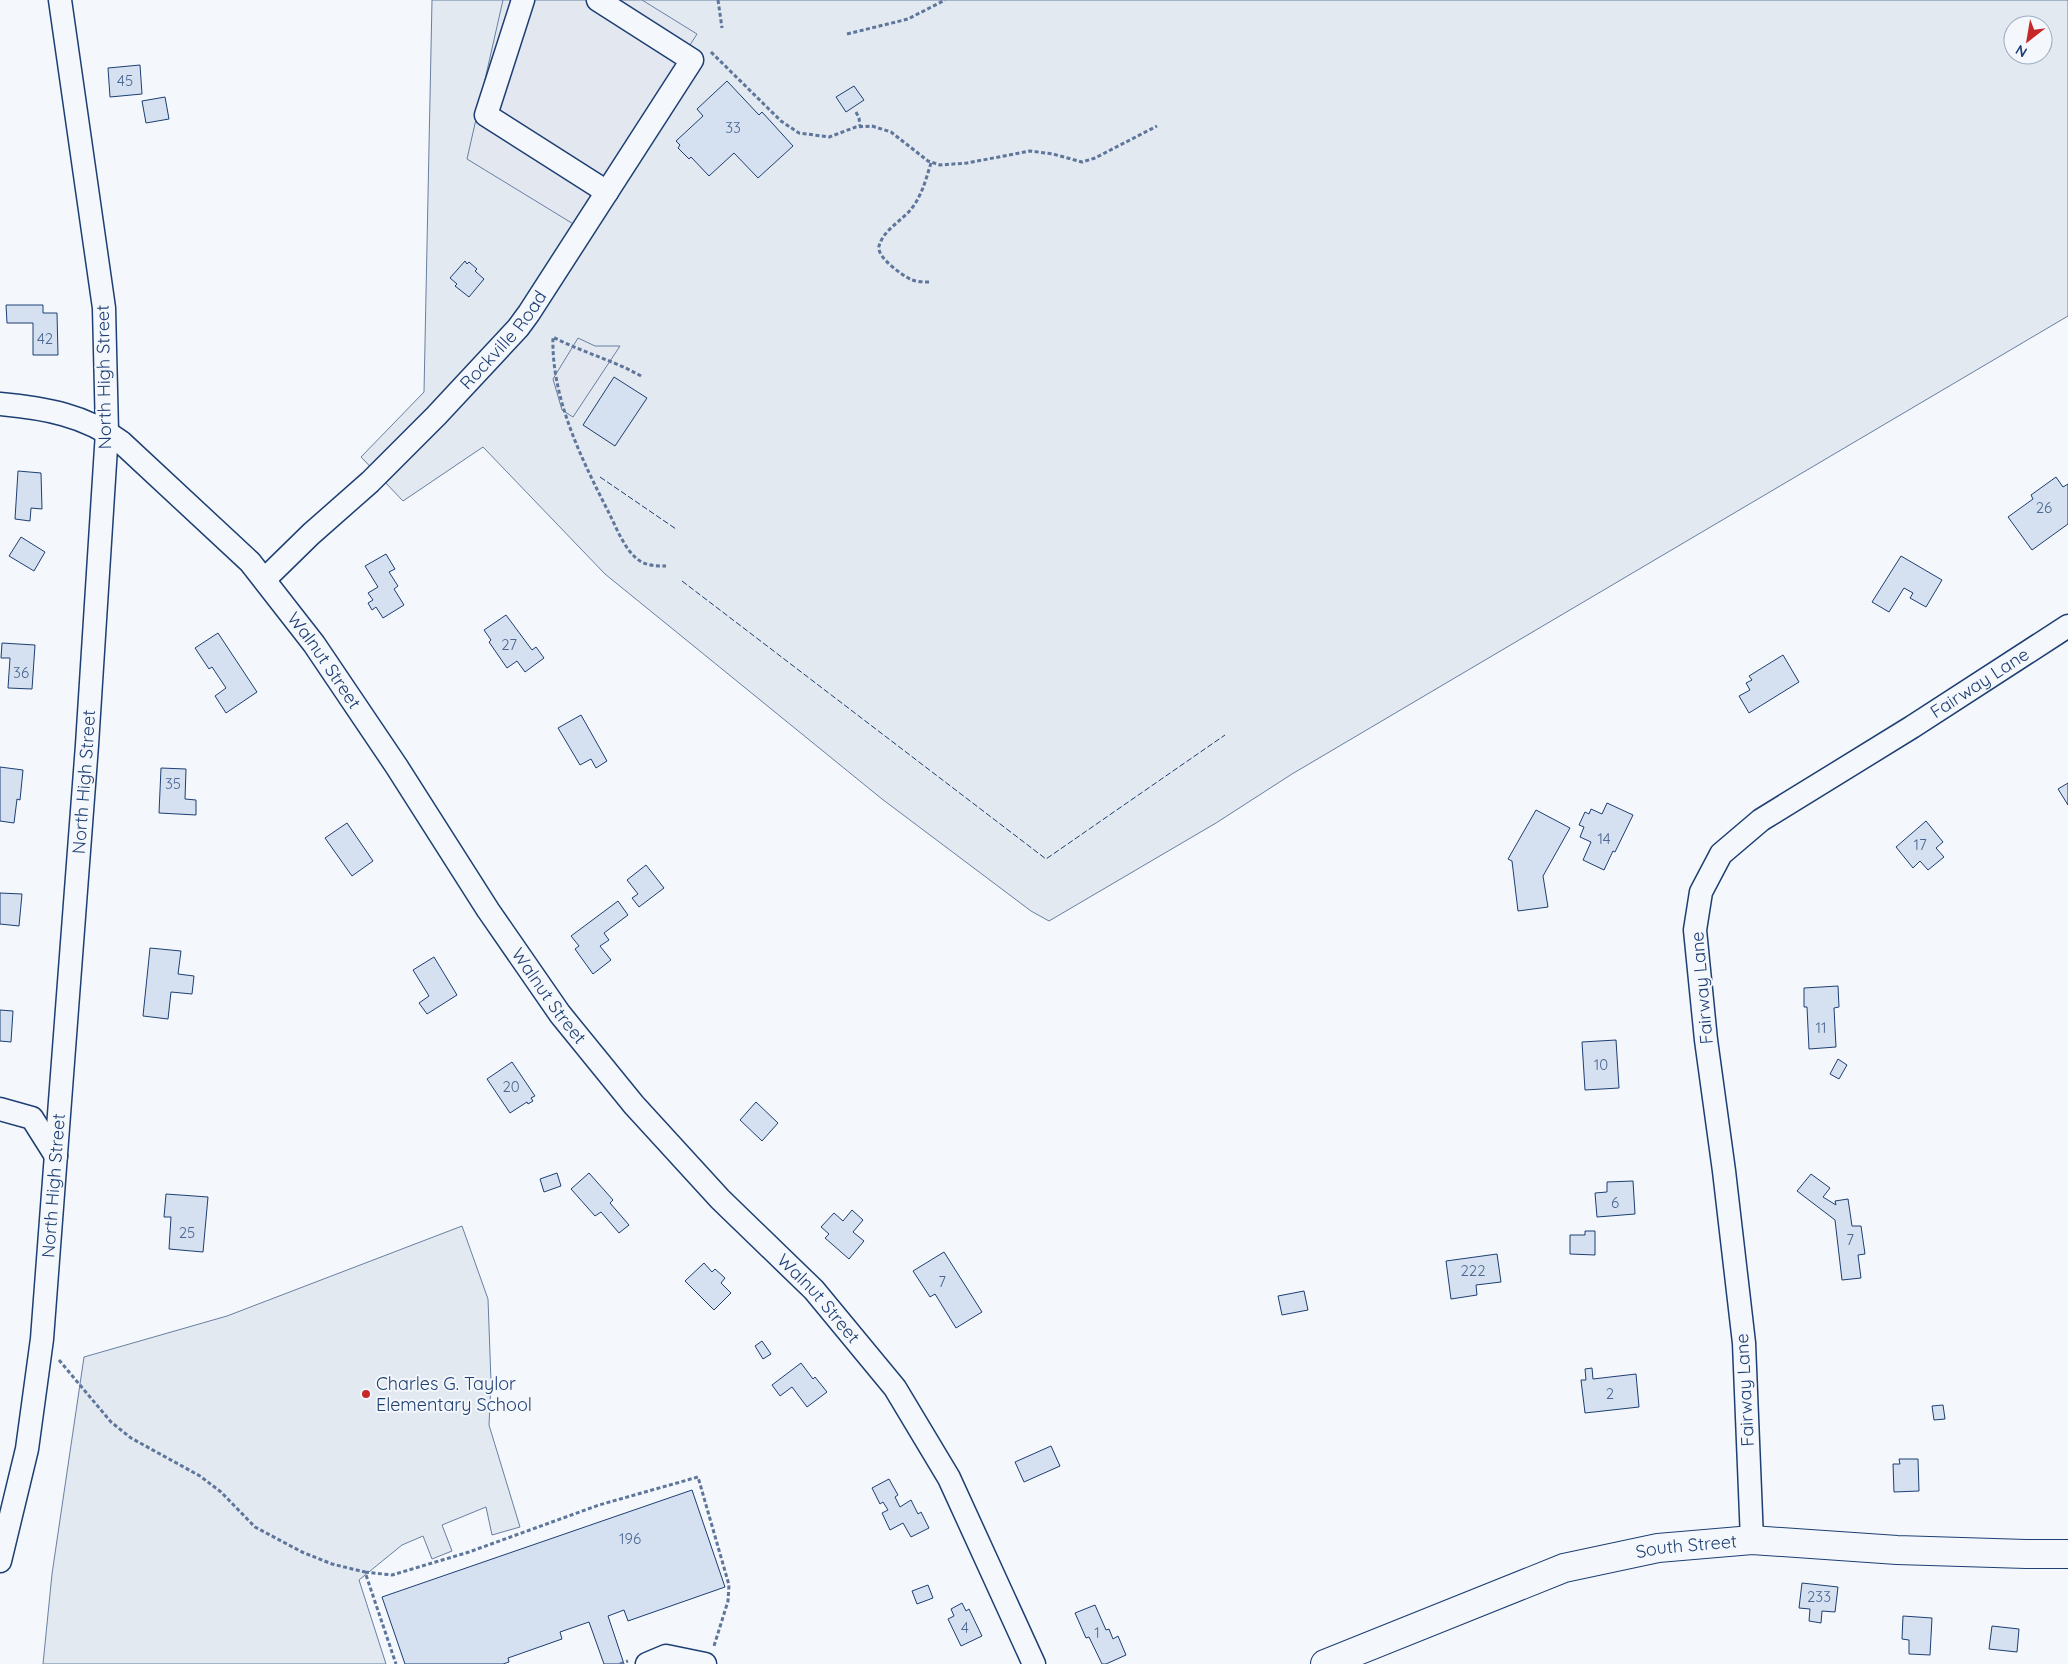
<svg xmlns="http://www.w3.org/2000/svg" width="2068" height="1664" font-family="Quicksand,sans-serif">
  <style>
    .green { fill: #e3e9f0; stroke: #687fa3; fill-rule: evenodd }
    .parking { fill: #e3e8f0; stroke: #687fa3 }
    .building { fill: #d5e0f0; stroke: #1d3f73 }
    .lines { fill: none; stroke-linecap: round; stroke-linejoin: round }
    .minor-casing { stroke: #1d3f73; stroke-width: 25 }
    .major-casing { stroke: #1d3f73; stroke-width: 30 }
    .path { stroke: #5e769c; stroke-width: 3; stroke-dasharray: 4 2.5; stroke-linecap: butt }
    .minor { stroke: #f4f7fb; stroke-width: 22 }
    .major { stroke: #f4f7fb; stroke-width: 28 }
    .fence { stroke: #1d3f73; stroke-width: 1; stroke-dasharray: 6 2.5; stroke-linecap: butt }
    .poi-dot { fill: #c62828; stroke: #f4f7fb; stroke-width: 2 }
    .labels { text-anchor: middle; stroke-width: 4; stroke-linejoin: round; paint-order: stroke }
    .number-label { font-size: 15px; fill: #4b6792 }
    .street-label { font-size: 18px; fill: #1d3f73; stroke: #f4f7fb }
    .poi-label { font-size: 18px; fill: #1d3f73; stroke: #f4f7fb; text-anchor: start }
  </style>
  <rect width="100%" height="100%" fill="#f4f7fb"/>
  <path class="green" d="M432 0H2068V316L1292 774 1216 823 1049 921 1031 911 882 799 605 574 483 447 403 501 361 457 424 392ZM2013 25H2043V55H2013Z
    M462 1226 488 1299 491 1382 489 1425 520 1527 492 1535 486 1507 442 1525 452 1551 432 1559 423 1536 402 1545 359 1580 386 1664H43L52 1574 84 1357 227 1316Z"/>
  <path class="parking" d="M503 0H642L697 34 575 225 467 159Z
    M578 338 595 346H620L573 417 562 410 553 379Z"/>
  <path class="building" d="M140 65 142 94 110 97 108 68Z
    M727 81 759 115 762 112 793 146 758 178 734 153 709 176 691 157 689 159 678 148 680 145 676 141 703 116 697 109Z
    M854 86 864 100 846 112 836 97Z
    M165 97 169 119 146 123 142 101Z
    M465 261 467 264 469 262 477 269 475 271 484 279 469 297 455 286 457 284 450 278Z
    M6 305H43V313H57L58 355H33V323H7Z
    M614 377 647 398 615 446 583 425Z
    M18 471 41 473 42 509 31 508 30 521 15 519Z
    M2056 477 2063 487 2068 484V524L2032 550 2008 517 2033 499 2031 495Z
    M21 537 45 552 34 571 9 556Z
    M386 554 395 569 389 572 398 586 394 589 404 605 383 618 376 607 372 610 368 603 373 600 368 593 378 587 365 566Z
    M1901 556 1942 580 1926 607 1910 598 1913 593 1904 588 1889 612 1872 602Z
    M506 615 532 650 536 647 544 658 525 672 517 661 507 668 489 642 491 640 484 630Z
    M218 633 257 692 226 713 215 696 226 688 212 667 209 669 195 648Z
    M2 643 35 645 32 689 8 688 10 658H1Z
    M1783 655 1799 682 1749 713 1739 696 1750 690 1746 683 1752 680 1749 676Z
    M581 715 607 761 596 768 591 759 580 765 558 728Z
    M0 767 23 770 20 800 17 799 14 823 0 821Z
    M161 768 186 769 185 799 196 800V815L159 813Z
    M2068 783V805L2058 789Z
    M1607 803 1633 815 1615 852 1613 851 1604 870 1583 860 1591 842 1580 837 1584 827 1579 825 1585 812 1589 814 1591 809 1602 814Z
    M1536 810 1570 828 1543 876 1548 907 1518 911 1512 861 1508 859Z
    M1926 821 1943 842 1936 848 1944 857 1928 870 1920 861 1913 868 1896 847Z
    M347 823 373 861 352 876 325 838Z
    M646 865 664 888 639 907 632 898 638 894 627 880Z
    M0 893 22 894 19 926 0 924Z
    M618 901 628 915 604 933 609 940 600 946 611 960 593 974 575 949 579 946 571 936Z
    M150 948 181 951 178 974 194 976 192 994 171 992 168 1019 143 1016Z
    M434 957 457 995 427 1014 419 1003 429 996 413 970Z
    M1838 986 1839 1007 1834 1008 1836 1047 1809 1049 1807 1007H1804V988Z
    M0 1010 13 1011 11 1042 0 1041Z
    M1616 1040 1619 1088 1585 1090 1582 1042Z
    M1838 1059 1847 1065 1839 1079 1830 1074Z
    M512 1062 535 1096 531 1098 533 1101 528 1104 527 1102 510 1113 487 1079Z
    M756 1102 778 1123 762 1141 740 1120Z
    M557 1173 561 1186 544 1192 540 1179Z
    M589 1173 613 1200 610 1203 629 1225 619 1233 601 1212 595 1216 571 1189Z
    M1811 1174 1830 1188 1823 1197 1836 1205 1835 1201 1848 1199 1852 1226H1861L1865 1254 1858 1255 1861 1278 1842 1280 1835 1220 1797 1191Z
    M1633 1181 1635 1214 1597 1217 1595 1193 1607 1192V1182Z
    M166 1194 208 1197 203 1252 169 1249 171 1217H164Z
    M852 1210 863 1220 853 1232 864 1241 849 1259 825 1238 829 1234 821 1227 834 1213 843 1221Z
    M1585 1231H1595V1255L1570 1254V1235H1585Z
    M944 1252 982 1312 956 1328 935 1294 930 1297 913 1271Z
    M1497 1254 1501 1282 1476 1285 1477 1295 1451 1299 1446 1261Z
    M704 1263 712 1272 715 1269 725 1278 721 1283 731 1293 714 1310 685 1281Z
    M1304 1291 1308 1310 1282 1315 1278 1296Z
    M762 1341 771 1354 763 1359 755 1346Z
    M801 1363 813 1379 815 1377 827 1392 807 1407 792 1387 780 1396 772 1385Z
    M1592 1368 1593 1379 1636 1374 1639 1407 1585 1413 1581 1380H1586L1585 1369Z
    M1943 1405 1945 1419 1934 1420 1932 1406Z
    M1051 1446 1060 1466 1024 1482 1015 1462Z
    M1899 1459H1918L1919 1491 1894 1492 1893 1464H1900Z
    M889 1479 898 1495 895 1497 900 1507 911 1500 918 1514 921 1512 929 1528 911 1537 903 1523 890 1530 882 1513 888 1510 883 1502 880 1504 872 1488Z
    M692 1490 725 1587 628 1621 624 1610 608 1616 624 1664H604L589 1622 560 1632 562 1639 508 1658 509 1662 503 1664H405L382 1597Z
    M1802 1583 1838 1587 1835 1612 1822 1611 1821 1623 1809 1621 1810 1609 1799 1608Z
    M928 1585 933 1598 917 1604 912 1591Z
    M962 1603 966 1611 969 1609 982 1636 961 1646 948 1619 954 1616 951 1609Z
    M1095 1605 1106 1630 1109 1629 1113 1639 1118 1636 1126 1655 1106 1664H1102L1089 1637 1086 1638 1075 1613Z
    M1903 1616 1932 1618 1930 1655 1909 1654V1640L1902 1639Z
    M1992 1626 2019 1629 2017 1652 1989 1649Z"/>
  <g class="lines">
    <g class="minor-casing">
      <g id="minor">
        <path d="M523 0 486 115 607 192"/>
        <path id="s1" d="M0 404C44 408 85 415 121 442L250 562 314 644 397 767 488 910 560 1014 634 1105 720 1199 814 1290 895 1388 949 1478 1034 1664"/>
        <path id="s2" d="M265 579 311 534 370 482 436 416 518 328 529 313 692 60 598 0"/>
        <path d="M0 1109 32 1118 56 1156"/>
        <path id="s3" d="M1752 1540 1744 1343 1724 1171 1706 1040 1695 930 1701 892 1721 854 1761 820 1912 727 2068 626"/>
        <path id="s4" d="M0 1561 27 1449 42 1339 87 745 107 432 104 308 60 0"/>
        <path d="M647 1664 666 1656 705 1664"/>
      </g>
    </g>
    <g class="major-casing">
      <g id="major">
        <path id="s5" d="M1325 1664 1564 1568 1658 1548 1752 1540 1897 1550 2026 1554H2068"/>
      </g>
    </g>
    <path class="path" d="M718 0 722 28
      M847 34 908 19 945 0
      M711 52 781 121 799 133 829 137 856 127 872 126 891 132 928 161 940 165 967 163 1030 151 1053 154 1082 162 1095 158 1157 126
      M856 112 859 118 860 126
      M931 163C926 179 922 195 912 208 902 221 884 229 879 246 876 257 903 276 912 280 918 282 925 282 931 282
      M641 376C613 360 581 352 553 337 551 398 582 460 609 513 617 529 625 551 640 561 648 566 657 566 666 566
      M59 1360 111 1422 131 1438 200 1476 221 1492 255 1527 302 1552 332 1564 365 1572 396 1664
      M365 1572 392 1575 469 1552 599 1505 698 1477 729 1585 728 1601 714 1646
      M620 1664 628 1661"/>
    <use href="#minor" class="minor"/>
    <use href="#major" class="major"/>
    <path class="fence" d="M600 477 676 529
      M682 581 1046 859 1225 735"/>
  </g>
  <circle class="poi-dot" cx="366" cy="1394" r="5"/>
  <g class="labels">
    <g class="number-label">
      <text x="125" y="86">45</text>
      <text x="733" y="133">33</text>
      <text x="45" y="344">42</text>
      <text x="2044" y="513">26</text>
      <text x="509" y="650">27</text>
      <text x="21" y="678">36</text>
      <text x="173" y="789">35</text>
      <text x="1604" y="844">14</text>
      <text x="1920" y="850">17</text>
      <text x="1821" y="1033">11</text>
      <text x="1601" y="1070">10</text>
      <text x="511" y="1092">20</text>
      <text x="1615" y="1208">6</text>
      <text x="187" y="1238">25</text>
      <text x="1850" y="1245">7</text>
      <text x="1473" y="1276">222</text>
      <text x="942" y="1287">7</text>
      <text x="1610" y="1399">2</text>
      <text x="630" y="1544">196</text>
      <text x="1819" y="1602">233</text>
      <text x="965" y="1633">4</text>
      <text x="1097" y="1638">1</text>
    </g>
    <g class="street-label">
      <text dy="6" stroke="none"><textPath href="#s2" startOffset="338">Rockville Road</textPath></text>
      <text transform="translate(104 377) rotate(-91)" y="6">North High Street</text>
      <text dy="6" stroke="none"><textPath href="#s1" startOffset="428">Walnut Street</textPath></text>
      <text dy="6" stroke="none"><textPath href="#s3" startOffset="1005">Fairway Lane</textPath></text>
      <text dy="6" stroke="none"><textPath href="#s4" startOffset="785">North High Street</textPath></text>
      <text transform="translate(1702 988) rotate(-95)" y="6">Fairway Lane</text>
      <text dy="6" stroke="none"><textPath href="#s1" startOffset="832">Walnut Street</textPath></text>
      <text dy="6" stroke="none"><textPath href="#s4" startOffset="380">North High Street</textPath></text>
      <text dy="6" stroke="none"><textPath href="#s1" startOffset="1238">Walnut Street</textPath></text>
      <text transform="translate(1745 1390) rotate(-93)" y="6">Fairway Lane</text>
      <text dy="6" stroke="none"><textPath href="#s5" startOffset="382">South Street</textPath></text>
    </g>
    <g class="poi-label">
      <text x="376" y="1390">Charles G. Taylor<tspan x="376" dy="21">Elementary School</tspan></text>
    </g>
  </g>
  <g transform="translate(2028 40) rotate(211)"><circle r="24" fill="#f4f7fb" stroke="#9eadc5"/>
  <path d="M0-4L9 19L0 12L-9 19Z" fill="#c62828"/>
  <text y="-8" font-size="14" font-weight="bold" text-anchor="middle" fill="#1d3f73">N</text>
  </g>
</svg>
